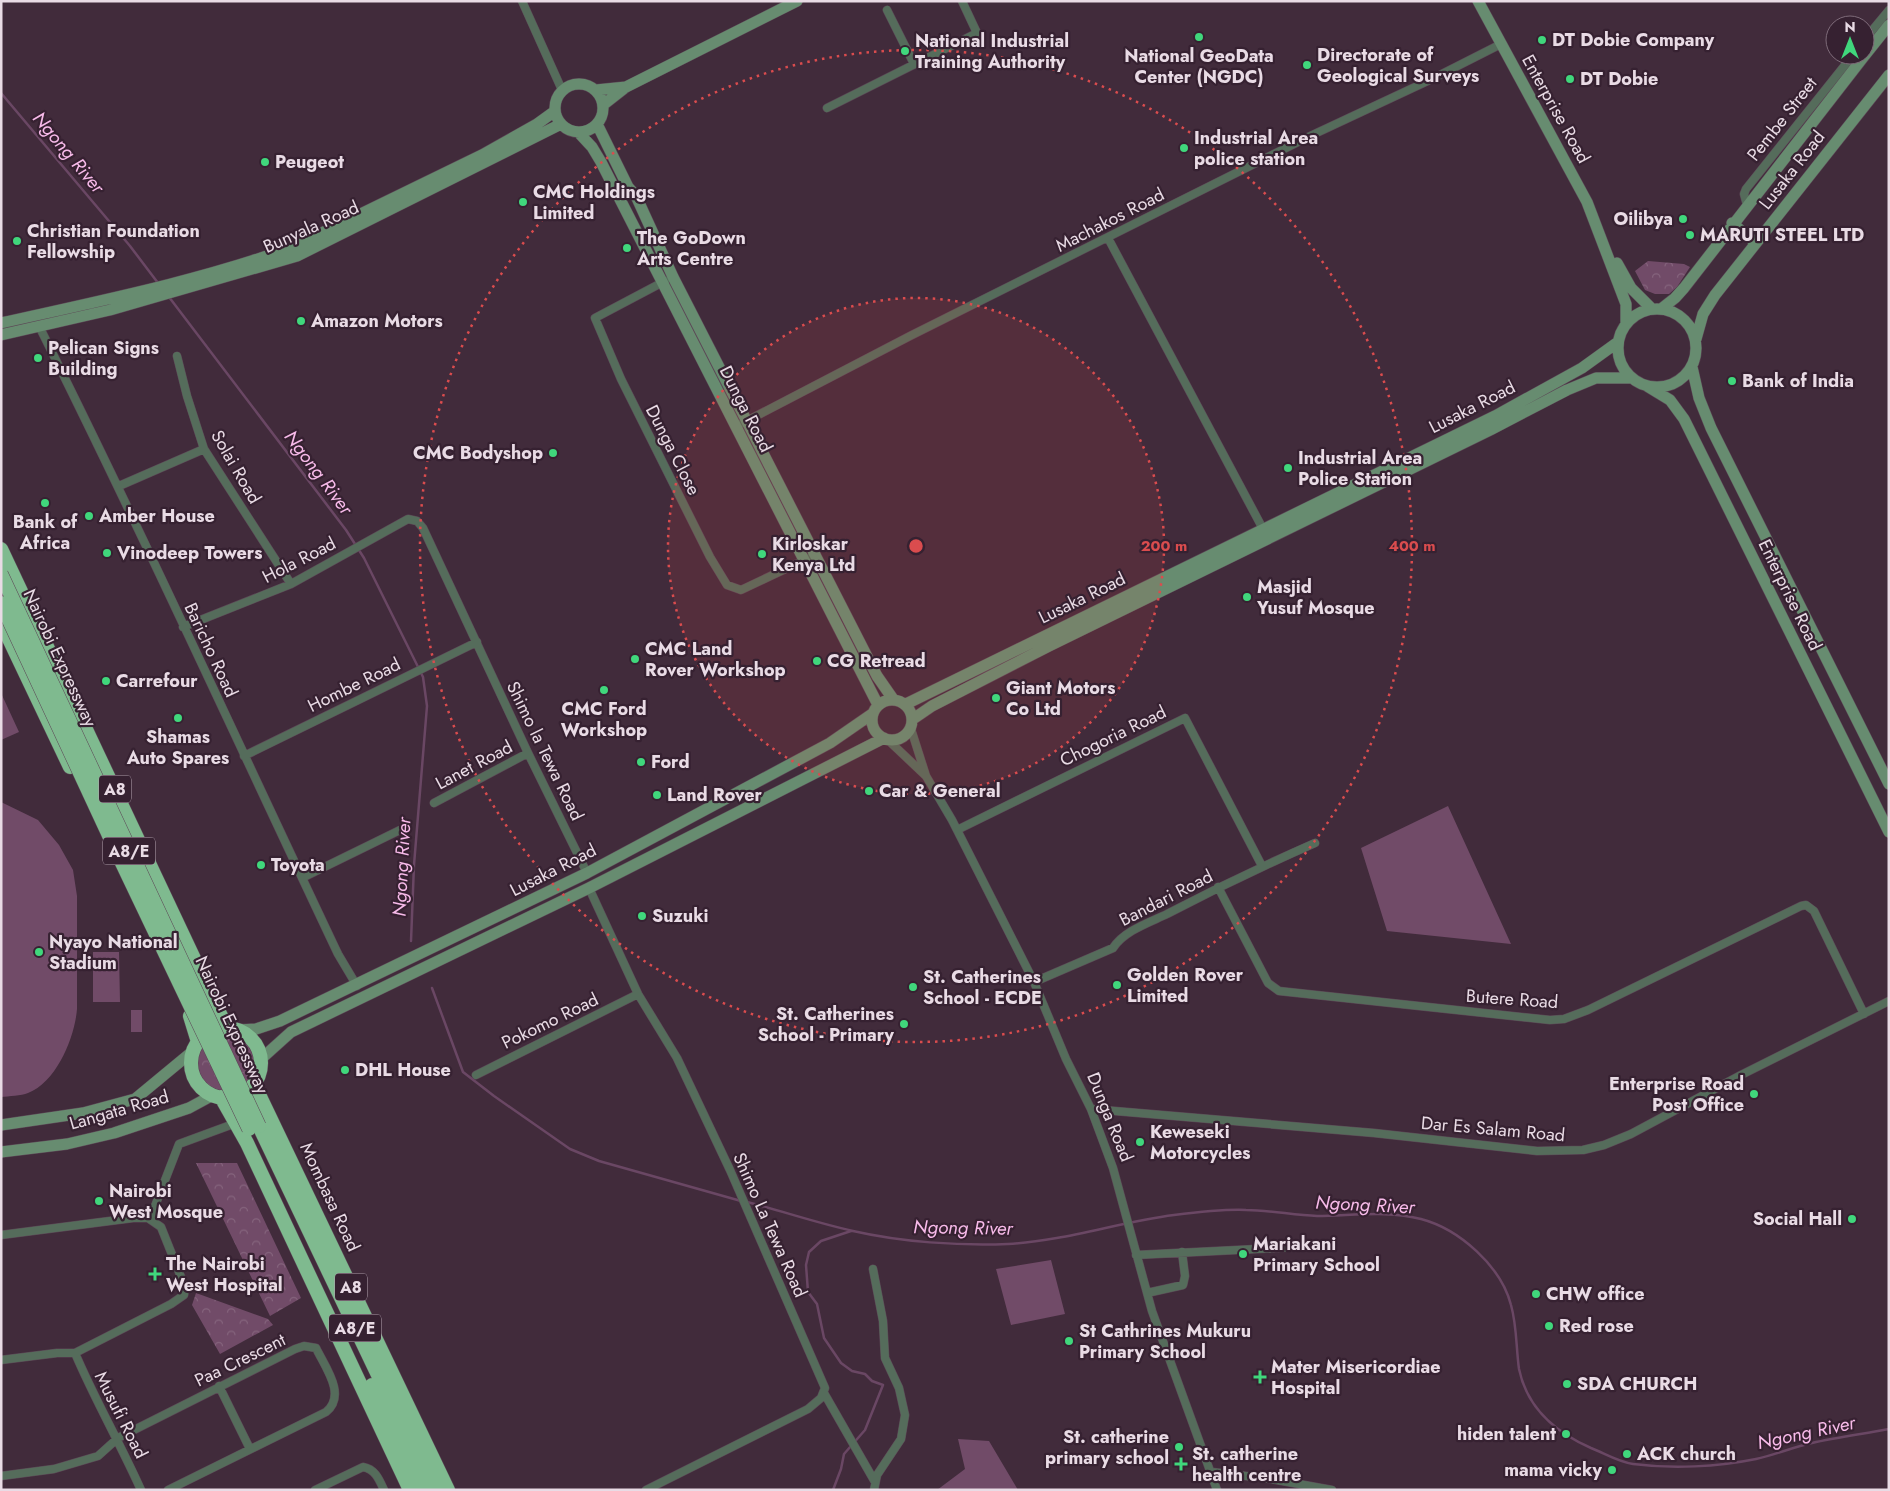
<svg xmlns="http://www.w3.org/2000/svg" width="1890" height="1491" font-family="Jost,sans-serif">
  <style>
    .green { fill: #714b68 }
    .forest { fill: url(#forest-crowns) }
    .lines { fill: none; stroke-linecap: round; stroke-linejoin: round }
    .stream { stroke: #6a4764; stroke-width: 2.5 }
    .street-casing { stroke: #5c4756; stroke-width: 9 }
    .secondary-casing { stroke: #5c4756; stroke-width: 12 }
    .highway-casing { stroke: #5c4756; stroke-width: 15 }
    .street { stroke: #556c5b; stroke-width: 8 }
    .secondary { stroke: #678c70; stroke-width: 11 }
    .highway { stroke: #7fba8f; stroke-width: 14 }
    .highway-bridge-casing { stroke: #5c4756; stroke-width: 15; stroke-linecap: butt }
    .highway-bridge { stroke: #7fba8f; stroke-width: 14 }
    .ring { fill: none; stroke: #da4c4e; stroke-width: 2.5; stroke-dasharray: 2.5 5 }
    .poi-dot { fill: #40d77c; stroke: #362131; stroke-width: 2 }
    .labels { text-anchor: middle; stroke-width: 4.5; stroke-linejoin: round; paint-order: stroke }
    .shield { fill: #362131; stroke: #b3a3af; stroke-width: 1 }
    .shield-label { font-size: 16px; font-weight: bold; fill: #e9dbe5 }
    .poi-label { font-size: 18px; font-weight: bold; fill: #e9dbe5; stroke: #362131; text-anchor: start }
    .street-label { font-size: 18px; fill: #e9dbe5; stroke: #362131 }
    .water-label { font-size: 19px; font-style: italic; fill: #f7bae9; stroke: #362131 }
    .centre { fill: #da4c4e; stroke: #362131; stroke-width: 2.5 }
    .ring-label { font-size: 15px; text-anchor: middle; font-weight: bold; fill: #da4c4e; stroke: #362131; stroke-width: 4.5; stroke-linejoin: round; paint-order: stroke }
  </style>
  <defs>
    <pattern id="forest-crowns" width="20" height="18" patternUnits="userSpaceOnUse" patternTransform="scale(1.25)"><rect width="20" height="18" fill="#714b68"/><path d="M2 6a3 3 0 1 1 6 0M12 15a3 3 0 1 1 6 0" fill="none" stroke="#85647d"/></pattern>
  </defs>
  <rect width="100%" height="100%" fill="#412b3b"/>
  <path class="green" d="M1 693 19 732 1 740Z
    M1 802 38 820 59 845 73 870 77 896V1009C75 1036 57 1082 28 1093 21 1096 9 1096 1 1097Z
    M1448 806 1511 944 1387 931 1361 848Z
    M93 952H119L120 1002H93Z
    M131 1010H142V1032H131Z
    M1051 1260 1065 1314 1011 1325 996 1269Z
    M958 1439 989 1441 1018 1490H937L965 1469Z"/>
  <path class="forest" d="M1648 261 1684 264 1690 267 1677 287 1669 294H1655L1645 290 1635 271Z
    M198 1063a28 28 0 1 1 56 0a28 28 0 1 1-56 0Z
    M196 1163H237L301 1298 270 1316Z
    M196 1293 268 1319 273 1325 220 1354 192 1305Z"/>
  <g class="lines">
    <path class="stream" d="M1 93 130 246 158 283
      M169 297 346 530 364 558 423 677 427 706 414 865 411 941
      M432 988 463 1072 494 1096 570 1149 599 1161 741 1201
      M747 1202C782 1211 817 1223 853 1231 901 1242 959 1246 1008 1244 1065 1241 1119 1222 1174 1215 1198 1212 1222 1209 1246 1210 1269 1210 1293 1215 1317 1216 1350 1216 1388 1210 1421 1219 1459 1229 1501 1266 1511 1305 1517 1326 1516 1348 1519 1369 1527 1408 1557 1433 1591 1448 1604 1453 1618 1462 1633 1464 1672 1469 1717 1467 1756 1459 1775 1455 1793 1447 1812 1443 1837 1437 1863 1434 1889 1429
      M833 1490 841 1469 844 1454 865 1430 883 1385 872 1381 865 1374 852 1371 841 1363 824 1338 817 1304 808 1292 806 1265 809 1252 821 1241 851 1231"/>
    <g class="street-casing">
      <path id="street" d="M522 1 562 90
        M887 10 914 64
        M1865 39 1889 10
        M827 108 977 33 962 1
        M1747 205 1744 194 1746 189 1853 55
        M1108 238 1263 529
        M665 281 595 318 621 379 710 557 727 585 741 590 815 555
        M39 326C143 534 239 745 338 954L357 986
        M177 356 187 396 204 449 291 584
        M735 427 910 336 1308 137 1432 79 1501 44
        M119 486 204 449
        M183 627 291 584 408 519 417 521 423 528 528 753 587 873
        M911 729 926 776 952 820 1034 982 1066 1059 1091 1109 1113 1168 1152 1311 1217 1490
        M888 740 926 776
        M244 756 477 642
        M434 803 528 753
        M957 830 1185 718 1262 866
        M302 878 400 830
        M1218 887 1268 983 1279 991 1550 1020 1564 1019 1588 1010 1801 906 1806 905 1814 911 1864 1014
        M589 888 638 994 677 1058 730 1170 825 1388 821 1398 808 1409 646 1490
        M1034 982 1113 948C1124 931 1148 923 1167 914 1215 889 1265 865 1315 843
        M476 1075 638 994
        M1091 1109 1374 1133 1537 1151 1583 1150 1604 1145 1631 1134 1741 1075 1889 1001
        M150 1219 179 1144 236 1123
        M1 1235 133 1218H148L161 1227 185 1287 184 1295 171 1304 75 1353H57L1 1360
        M1136 1255 1297 1247
        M873 1269 883 1321 885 1358 899 1388 905 1415 901 1439 877 1475 874 1490
        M1147 1293 1183 1285 1185 1276 1182 1252
        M75 1353C95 1400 120 1443 141 1490
        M219 1386 250 1449
        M824 1393 875 1482
        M1212 1472 1271 1479 1332 1490
        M1 1476 54 1469 98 1456 118 1438 295 1349 304 1346 316 1348C325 1367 347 1395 326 1412L168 1490
        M315 1490 363 1467C375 1469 379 1479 384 1490"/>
    </g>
    <g class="secondary-casing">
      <path id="secondary" d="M1478 1 1587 202 1626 304V323
        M1865 55 1889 25
        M555 108a24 24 0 1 1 48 0a24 24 0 1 1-48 0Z
        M596 90 626 87
        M603 105 626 87 797 1
        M597 124 628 187 636 196 673 277 877 676 893 699
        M578 132 592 147 601 162 878 705
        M1732 223 1756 243
        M1617 263 1631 288 1652 309
        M1618 348a39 39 0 1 1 78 0a39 39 0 1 1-78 0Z
        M1661 309 1675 298 1684 288 1865 55
        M1 323C99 301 199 281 293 247L482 155 537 124 555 111
        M1 335 110 310 297 256 561 124
        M1696 339 1703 314 1715 295 1889 75
        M1692 367 1699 398 1711 428 1889 784
        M1647 386 1670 400 1684 419 1889 832
        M872 720a20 20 0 1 1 40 0a20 20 0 1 1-40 0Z
        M906 704 1495 416 1582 368 1618 342
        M913 719 932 706 1049 646 1492 429 1567 390 1596 378H1631
        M237 1030 256 1029 280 1021 587 873 830 743 872 714
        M261 1059 291 1032 589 888 884 738
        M1 1125 83 1113 135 1099 193 1051
        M1 1152 67 1144 114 1133 189 1108 213 1095"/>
    </g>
    <g class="highway-casing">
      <path id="highway" d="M1 549 221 1016 230 1029
        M1 622 70 767
        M190 1016 198 1042
        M191 1063a35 35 0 1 1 70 0a35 35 0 1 1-70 0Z
        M254 1084 448 1490
        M221 1097 247 1143 410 1490
        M259 1126 433 1490
        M372 1385 421 1490"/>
    </g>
    <use href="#street" class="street"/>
    <use href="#secondary" class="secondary"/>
    <use href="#highway" class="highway"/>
    <g class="highway-bridge-casing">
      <path id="highway-bridge" d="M1 574 259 1126
        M1 603 113 844 249 1129"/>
    </g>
    <use href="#highway-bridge" class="highway-bridge"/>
  </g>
  <circle cx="916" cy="546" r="248" fill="#da4c4e" fill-opacity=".12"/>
  <g class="ring">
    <circle cx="916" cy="546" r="248"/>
    <circle cx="916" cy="546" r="496"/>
  </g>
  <g class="poi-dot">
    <circle cx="1199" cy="37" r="5"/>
    <circle cx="1542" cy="40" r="5"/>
    <circle cx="905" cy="51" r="5"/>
    <circle cx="1307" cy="65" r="5"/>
    <circle cx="1570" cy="79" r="5"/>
    <circle cx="1184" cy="148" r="5"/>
    <circle cx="265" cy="162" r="5"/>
    <circle cx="523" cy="202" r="5"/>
    <circle cx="1683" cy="219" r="5"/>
    <circle cx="1690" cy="235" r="5"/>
    <circle cx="17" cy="241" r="5"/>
    <circle cx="627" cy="248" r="5"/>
    <circle cx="301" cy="321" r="5"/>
    <circle cx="38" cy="358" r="5"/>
    <circle cx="1732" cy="381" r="5"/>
    <circle cx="553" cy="453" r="5"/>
    <circle cx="1288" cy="468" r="5"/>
    <circle cx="45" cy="503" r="5"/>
    <circle cx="89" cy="516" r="5"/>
    <circle cx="107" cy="553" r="5"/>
    <circle cx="762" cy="554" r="5"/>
    <circle cx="1247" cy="597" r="5"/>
    <circle cx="635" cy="659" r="5"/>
    <circle cx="817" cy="661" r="5"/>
    <circle cx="106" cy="681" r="5"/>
    <circle cx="604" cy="690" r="5"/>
    <circle cx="996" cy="698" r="5"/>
    <circle cx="178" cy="718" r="5"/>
    <circle cx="641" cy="762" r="5"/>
    <circle cx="869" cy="791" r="5"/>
    <circle cx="657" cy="795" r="5"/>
    <circle cx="261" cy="865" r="5"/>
    <circle cx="642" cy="916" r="5"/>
    <circle cx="39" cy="952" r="5"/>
    <circle cx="1117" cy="985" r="5"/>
    <circle cx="913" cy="987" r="5"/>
    <circle cx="904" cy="1024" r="5"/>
    <circle cx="345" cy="1070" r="5"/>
    <circle cx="1754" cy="1094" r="5"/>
    <circle cx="1140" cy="1142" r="5"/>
    <circle cx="99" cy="1201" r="5"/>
    <circle cx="1852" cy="1219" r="5"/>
    <circle cx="1243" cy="1254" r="5"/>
    <path d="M152.5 1266.5h5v5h5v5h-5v5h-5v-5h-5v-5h5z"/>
    <circle cx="1536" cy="1294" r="5"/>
    <circle cx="1549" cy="1326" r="5"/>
    <circle cx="1069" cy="1341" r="5"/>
    <path d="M1257.5 1369.5h5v5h5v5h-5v5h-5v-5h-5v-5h5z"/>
    <circle cx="1567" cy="1384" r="5"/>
    <circle cx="1566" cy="1434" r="5"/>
    <circle cx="1179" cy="1447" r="5"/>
    <circle cx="1627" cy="1454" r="5"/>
    <path d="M1178.5 1456.5h5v5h5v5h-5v5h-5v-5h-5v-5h5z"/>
    <circle cx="1612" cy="1470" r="5"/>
  </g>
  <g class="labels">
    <g class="shield">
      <rect x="99" y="775.5" width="32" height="27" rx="4"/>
      <rect x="103" y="837.5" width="52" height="27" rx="4"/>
      <rect x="335" y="1273.5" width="32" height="27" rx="4"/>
      <rect x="329" y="1314.5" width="52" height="27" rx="4"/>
    </g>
    <g class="shield-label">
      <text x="115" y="795">A8</text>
      <text x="129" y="857">A8/E</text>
      <text x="351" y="1293">A8</text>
      <text x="355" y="1334">A8/E</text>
    </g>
    <g class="poi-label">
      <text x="1552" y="46">DT Dobie Company</text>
      <text x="915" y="47">National Industrial<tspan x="915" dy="21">Training Authority</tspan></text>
      <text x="1317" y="61">Directorate of<tspan x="1317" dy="21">Geological Surveys</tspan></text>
      <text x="1199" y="62" text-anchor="middle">National GeoData<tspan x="1199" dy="21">Center (NGDC)</tspan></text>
      <text x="1580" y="85">DT Dobie</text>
      <text x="1194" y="144">Industrial Area<tspan x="1194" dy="21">police station</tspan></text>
      <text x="275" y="168">Peugeot</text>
      <text x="533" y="198">CMC Holdings<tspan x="533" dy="21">Limited</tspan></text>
      <text x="1673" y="225" text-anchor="end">Oilibya</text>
      <text x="27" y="237">Christian Foundation<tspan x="27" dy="21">Fellowship</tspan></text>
      <text x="1700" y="241">MARUTI STEEL LTD</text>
      <text x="637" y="244">The GoDown<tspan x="637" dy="21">Arts Centre</tspan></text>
      <text x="311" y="327">Amazon Motors</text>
      <text x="48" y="354">Pelican Signs<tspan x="48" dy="21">Building</tspan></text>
      <text x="1742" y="387">Bank of India</text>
      <text x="543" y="459" text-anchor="end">CMC Bodyshop</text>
      <text x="1298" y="464">Industrial Area<tspan x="1298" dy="21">Police Station</tspan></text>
      <text x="99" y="522">Amber House</text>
      <text x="45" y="528" text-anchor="middle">Bank of<tspan x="45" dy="21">Africa</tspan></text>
      <text x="772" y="550">Kirloskar<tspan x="772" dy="21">Kenya Ltd</tspan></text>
      <text x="117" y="559">Vinodeep Towers</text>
      <text x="1257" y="593">Masjid<tspan x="1257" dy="21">Yusuf Mosque</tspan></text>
      <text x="645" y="655">CMC Land<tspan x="645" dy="21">Rover Workshop</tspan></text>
      <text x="827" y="667">CG Retread</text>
      <text x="116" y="687">Carrefour</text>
      <text x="1006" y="694">Giant Motors<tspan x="1006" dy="21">Co Ltd</tspan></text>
      <text x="604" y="715" text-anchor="middle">CMC Ford<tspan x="604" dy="21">Workshop</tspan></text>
      <text x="178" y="743" text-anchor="middle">Shamas<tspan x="178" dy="21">Auto Spares</tspan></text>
      <text x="651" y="768">Ford</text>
      <text x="879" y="797">Car &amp; General</text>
      <text x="667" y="801">Land Rover</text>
      <text x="271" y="871">Toyota</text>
      <text x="652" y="922">Suzuki</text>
      <text x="49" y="948">Nyayo National<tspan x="49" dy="21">Stadium</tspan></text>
      <text x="1127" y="981">Golden Rover<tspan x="1127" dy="21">Limited</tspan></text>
      <text x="923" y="983">St. Catherines<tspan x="923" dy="21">School - ECDE</tspan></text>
      <text x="894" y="1020" text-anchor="end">St. Catherines<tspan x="894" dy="21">School - Primary</tspan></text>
      <text x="355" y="1076">DHL House</text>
      <text x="1744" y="1090" text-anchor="end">Enterprise Road<tspan x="1744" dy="21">Post Office</tspan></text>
      <text x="1150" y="1138">Keweseki<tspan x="1150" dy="21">Motorcycles</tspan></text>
      <text x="109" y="1197">Nairobi<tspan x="109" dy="21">West Mosque</tspan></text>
      <text x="1842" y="1225" text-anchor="end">Social Hall</text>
      <text x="1253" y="1250">Mariakani<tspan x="1253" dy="21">Primary School</tspan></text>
      <text x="166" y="1270">The Nairobi<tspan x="166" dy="21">West Hospital</tspan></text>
      <text x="1546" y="1300">CHW office</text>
      <text x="1559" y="1332">Red rose</text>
      <text x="1079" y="1337">St Cathrines Mukuru<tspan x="1079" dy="21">Primary School</tspan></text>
      <text x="1271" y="1373">Mater Misericordiae<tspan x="1271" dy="21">Hospital</tspan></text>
      <text x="1577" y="1390">SDA CHURCH</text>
      <text x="1556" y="1440" text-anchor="end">hiden talent</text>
      <text x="1169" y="1443" text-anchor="end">St. catherine<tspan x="1169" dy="21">primary school</tspan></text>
      <text x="1192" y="1460">St. catherine<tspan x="1192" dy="21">health centre</tspan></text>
      <text x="1637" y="1460">ACK church</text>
      <text x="1602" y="1476" text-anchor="end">mama vicky</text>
    </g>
    <g class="street-label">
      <text transform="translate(1556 109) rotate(61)" y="6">Enterprise Road</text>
      <text transform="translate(1782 119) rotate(-52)" y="6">Pembe Street</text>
      <text transform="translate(1792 170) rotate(-52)" y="6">Lusaka Road</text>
      <text transform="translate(1110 220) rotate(-27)" y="6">Machakos Road</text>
      <text transform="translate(311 227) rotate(-24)" y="6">Bunyala Road</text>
      <text transform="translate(1472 407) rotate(-27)" y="6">Lusaka Road</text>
      <text transform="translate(746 409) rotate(63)" y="6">Dunga Road</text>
      <text transform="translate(673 450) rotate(63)" y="6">Dunga Close</text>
      <text transform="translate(236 467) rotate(60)" y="6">Solai Road</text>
      <text transform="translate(299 560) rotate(-27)" y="6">Hola Road</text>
      <text transform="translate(1790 595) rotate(64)" y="6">Enterprise Road</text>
      <text transform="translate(1082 598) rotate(-26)" y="6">Lusaka Road</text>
      <text transform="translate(211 650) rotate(65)" y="6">Baricho Road</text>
      <text transform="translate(60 658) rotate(65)" y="6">Nairobi Expressway</text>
      <text transform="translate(354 685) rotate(-26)" y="6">Hombe Road</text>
      <text transform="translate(1113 736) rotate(-26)" y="6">Chogoria Road</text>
      <text transform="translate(545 751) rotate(64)" y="6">Shimo la Tewa Road</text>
      <text transform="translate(474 765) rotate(-28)" y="6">Lanet Road</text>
      <text transform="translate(553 870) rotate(-27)" y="6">Lusaka Road</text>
      <text transform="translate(1166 898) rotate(-27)" y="6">Bandari Road</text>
      <text transform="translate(1512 999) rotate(4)" y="6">Butere Road</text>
      <text transform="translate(550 1021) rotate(-26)" y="6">Pokomo Road</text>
      <text transform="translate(232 1025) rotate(65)" y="6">Nairobi Expressway</text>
      <text transform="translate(119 1110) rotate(-16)" y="6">Langata Road</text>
      <text transform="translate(1110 1117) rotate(68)" y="6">Dunga Road</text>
      <text transform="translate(1493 1129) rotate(5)" y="6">Dar Es Salam Road</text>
      <text transform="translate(330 1197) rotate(65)" y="6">Mombasa Road</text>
      <text transform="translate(770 1225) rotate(66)" y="6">Shimo La Tewa Road</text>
      <text transform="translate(240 1360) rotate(-26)" y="6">Paa Crescent</text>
      <text transform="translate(121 1415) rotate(63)" y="6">Musufi Road</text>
    </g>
    <g class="water-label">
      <text transform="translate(69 152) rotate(50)" y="7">Ngong River</text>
      <text transform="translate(319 472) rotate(53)" y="7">Ngong River</text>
      <text transform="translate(401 867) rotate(-87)" y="7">Ngong River</text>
      <text transform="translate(1365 1204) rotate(3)" y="7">Ngong River</text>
      <text transform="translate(963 1227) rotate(1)" y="7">Ngong River</text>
      <text transform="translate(1806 1432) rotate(-12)" y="7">Ngong River</text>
    </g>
  </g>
  <circle cx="916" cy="546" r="8" class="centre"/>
  <g class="ring-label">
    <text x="1164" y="551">200 m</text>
    <text x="1412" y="551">400 m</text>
  </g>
  <rect width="1890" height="1491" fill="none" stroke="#e9dbe5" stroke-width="5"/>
  <g transform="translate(1850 40)"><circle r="24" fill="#362131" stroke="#7e6b79"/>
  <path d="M0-4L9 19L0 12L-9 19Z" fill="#40d77c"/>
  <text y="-8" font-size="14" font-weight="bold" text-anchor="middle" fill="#e9dbe5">N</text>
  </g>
</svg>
